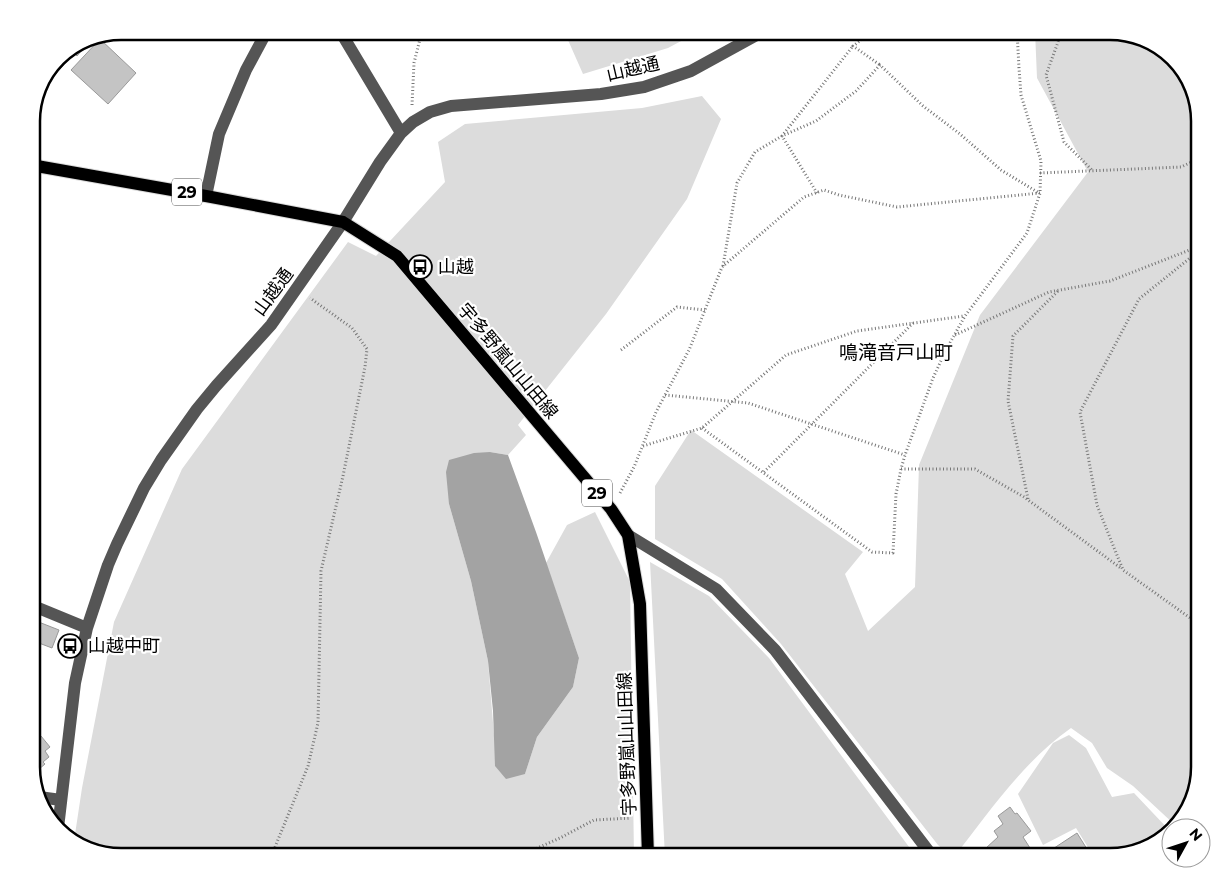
<svg xmlns="http://www.w3.org/2000/svg" width="1231" height="888" font-family="Montserrat,'Noto Sans JP',sans-serif">
  <style>
    .green { fill: #dcdcdc }
    .water { fill: #a3a3a3 }
    .building { fill: #c4c4c4; stroke: #999 }
    .lines { fill: none; stroke-linecap: round; stroke-linejoin: round }
    .major-casing { stroke: #dbdbdb; stroke-width: 14 }
    .path { stroke: #777; stroke-width: 3; stroke-dasharray: 1 2.5; stroke-linecap: butt }
    .minor { stroke: #555; stroke-width: 12 }
    .major { stroke: #000; stroke-width: 12 }
    .labels { text-anchor: middle; stroke-width: 4.5; stroke-linejoin: round; paint-order: stroke }
    .shield { fill: #fff; stroke: #4c4c4c; stroke-width: 1 }
    .shield-label { font-size: 16px; font-weight: bold; fill: #000 }
    .street-label { font-size: 18px; fill: #000; stroke: #fff }
    .poi-label { font-size: 18px; fill: #000; stroke: #fff; text-anchor: start }
    .neighbourhood-label { font-size: 19px; fill: #000; stroke: #fff }
    .rim { fill: none; stroke: #000; stroke-width: 2.5 }
  </style>
  <rect width="100%" height="100%" fill="#fff"/>
  <path class="green" d="M564 31H700L668 48 583 74Z
    M1035 31H1110L1164 50 1190 81 1200 121V767L1181 821 1176 826 1133 786 1107 768 1092 743 1071 728C1023 762 989 812 954 857H952L938 845 781 644 722 579 655 539V486L691 430 863 552 845 574 868 631 915 587 919 465 980 315 1088 172 1037 78Z
    M702 96 721 119 687 199 606 314 518 425 526 435 508 455 490 452 449 504 471 581 488 661 494 735 525 774 537 737 573 687 579 658 546 563 567 525 595 512 630 582 634 857H121L74 841 82 788 114 622 182 469 348 242 376 256 445 182 438 142 465 124 642 108Z
    M650 562 709 596 769 658 915 855V857H665Z
    M1069 735 1086 748 1112 797 1134 793 1170 831 1150 847 1110 857H1094L1076 828 1043 845 1018 794 1053 743Z"/>
  <path class="water" d="M490 452 508 455 536 532 579 658 573 687 537 737 525 774 506 779 495 766 493 711 488 661 471 581 449 504 446 472 449 460 474 453Z"/>
  <path class="building" d="M100 39 136 73 108 104 71 70Z
    M87 44 77 56 74 53 40 92 38 91 41 81 62 54Z
    M31 619 59 630 52 648 31 640Z
    M41 736 50 747 45 751 49 757 43 762 45 764 38 770 31 762V744Z
    M1010 807 1015 814 1017 813 1031 831 1023 837 1030 848 1017 857H991L986 848 998 837 994 831 1003 824 998 816Z
    M1077 833 1092 857H1042V856Z"/>
  <g class="lines">
    <g class="major-casing">
      <path id="major" d="M31 165 206 196 343 222 397 256 611 509 628 535 640 604 648 857"/>
    </g>
    <path class="path" d="M873 31 853 46 880 65
      M1062 31 1046 75 1064 142 1093 171
      M412 105 414 63 422 31
      M1040 173 1181 167 1200 158
      M817 193 782 136 853 46
      M1200 250 1139 299 1080 412 1097 505 1123 570 1200 625
      M723 266 737 183 755 152 782 136 816 121 856 91 880 65 923 106 960 134 1001 170 1039 193
      M955 335 1049 292 1110 281 1200 246
      M621 350 677 307 705 310
      M665 395 748 403 905 455
      M702 428 872 552 893 553 896 494 901 469 905 455 933 378 946 350 965 316 1027 233 1040 193 1041 161 1021 95 1019 68 1017 31
      M643 446 702 428 786 355 857 331 964 316
      M901 469H975L1024 497 1122 569
      M764 472 913 323
      M620 493 634 467 656 412 689 350 722 267 804 197 824 190 839 195 897 207 1040 193
      M1028 499 1008 401 1013 336 1058 291
      M271 857 308 766 318 723 321 571 343 476 365 367 367 349 352 328 310 298
      M421 857 440 850 498 857
      M517 857 560 838 594 820 631 818"/>
    <path class="minor" d="M340 31 401 133
      M206 196 219 134 246 70 267 31
      M628 535 716 589 775 650 933 857
      M31 605 87 628
      M39 797 61 800
      M58 828 75 683 87 628 108 565 117 544 144 488 161 460 197 409 216 386 271 325 343 222 380 162 401 133 413 122 430 112 451 106 601 94 644 87 691 71 764 31"/>
    <use href="#major" class="major"/>
  </g>
  <defs>
    <g id="bus-ring" transform="scale(1.25)"><circle r="9.5" fill="#fff" stroke="#000" stroke-width="1.5"/><path d="M-5-6H5V4H4V6H2V4H-2V6H-4V4H-5ZM-3.5-4V0h7V-4ZM-3.5 1.2v1.5H-2V1.2ZM2 1.2v1.5H3.5V1.2Z" fill="#000"/></g>
  </defs>
  <g fill-rule="evenodd">
    <use href="#bus-ring" x="420" y="267"/>
    <use href="#bus-ring" x="70" y="646"/>
  </g>
  <g class="labels">
    <g class="shield">
      <rect x="172" y="178.5" width="30" height="27" rx="4"/>
      <rect x="582" y="479.5" width="30" height="27" rx="4"/>
    </g>
    <g class="shield-label">
      <text x="187" y="198">29</text>
      <text x="597" y="499">29</text>
    </g>
    <g class="street-label">
      <text transform="translate(633 69) rotate(-13)" y="6">山越通</text>
      <text transform="translate(273 292) rotate(-54)" y="6">山越通</text>
      <text transform="translate(508 361) rotate(50)" y="6">宇多野嵐山山田線</text>
      <text transform="translate(627 744) rotate(-92)" y="6">宇多野嵐山山田線</text>
    </g>
    <g class="poi-label">
      <text x="438" y="273">山越</text>
      <text x="88" y="652">山越中町</text>
    </g>
    <g class="neighbourhood-label">
      <text x="896" y="359">鳴滝音戸山町</text>
    </g>
  </g>
  <path d="M0 0H1231V888H0ZM121 40H1110A81 81 0 0 1 1191 121V767A81 81 0 0 1 1110 848H121A81 81 0 0 1 40 767V121A81 81 0 0 1 121 40Z" fill="#fff" fill-rule="evenodd"/>
  <path class="rim" d="M121 40H1110A81 81 0 0 1 1191 121V767A81 81 0 0 1 1110 848H121A81 81 0 0 1 40 767V121A81 81 0 0 1 121 40Z"/>
  <g transform="translate(1186 843) rotate(50)"><circle r="24" fill="#ffffff" stroke="#999999"/>
  <path d="M0-4L9 19L0 12L-9 19Z" fill="#000000"/>
  <text y="-8" font-size="14" font-weight="bold" text-anchor="middle" fill="#000000">N</text>
  </g>
</svg>
